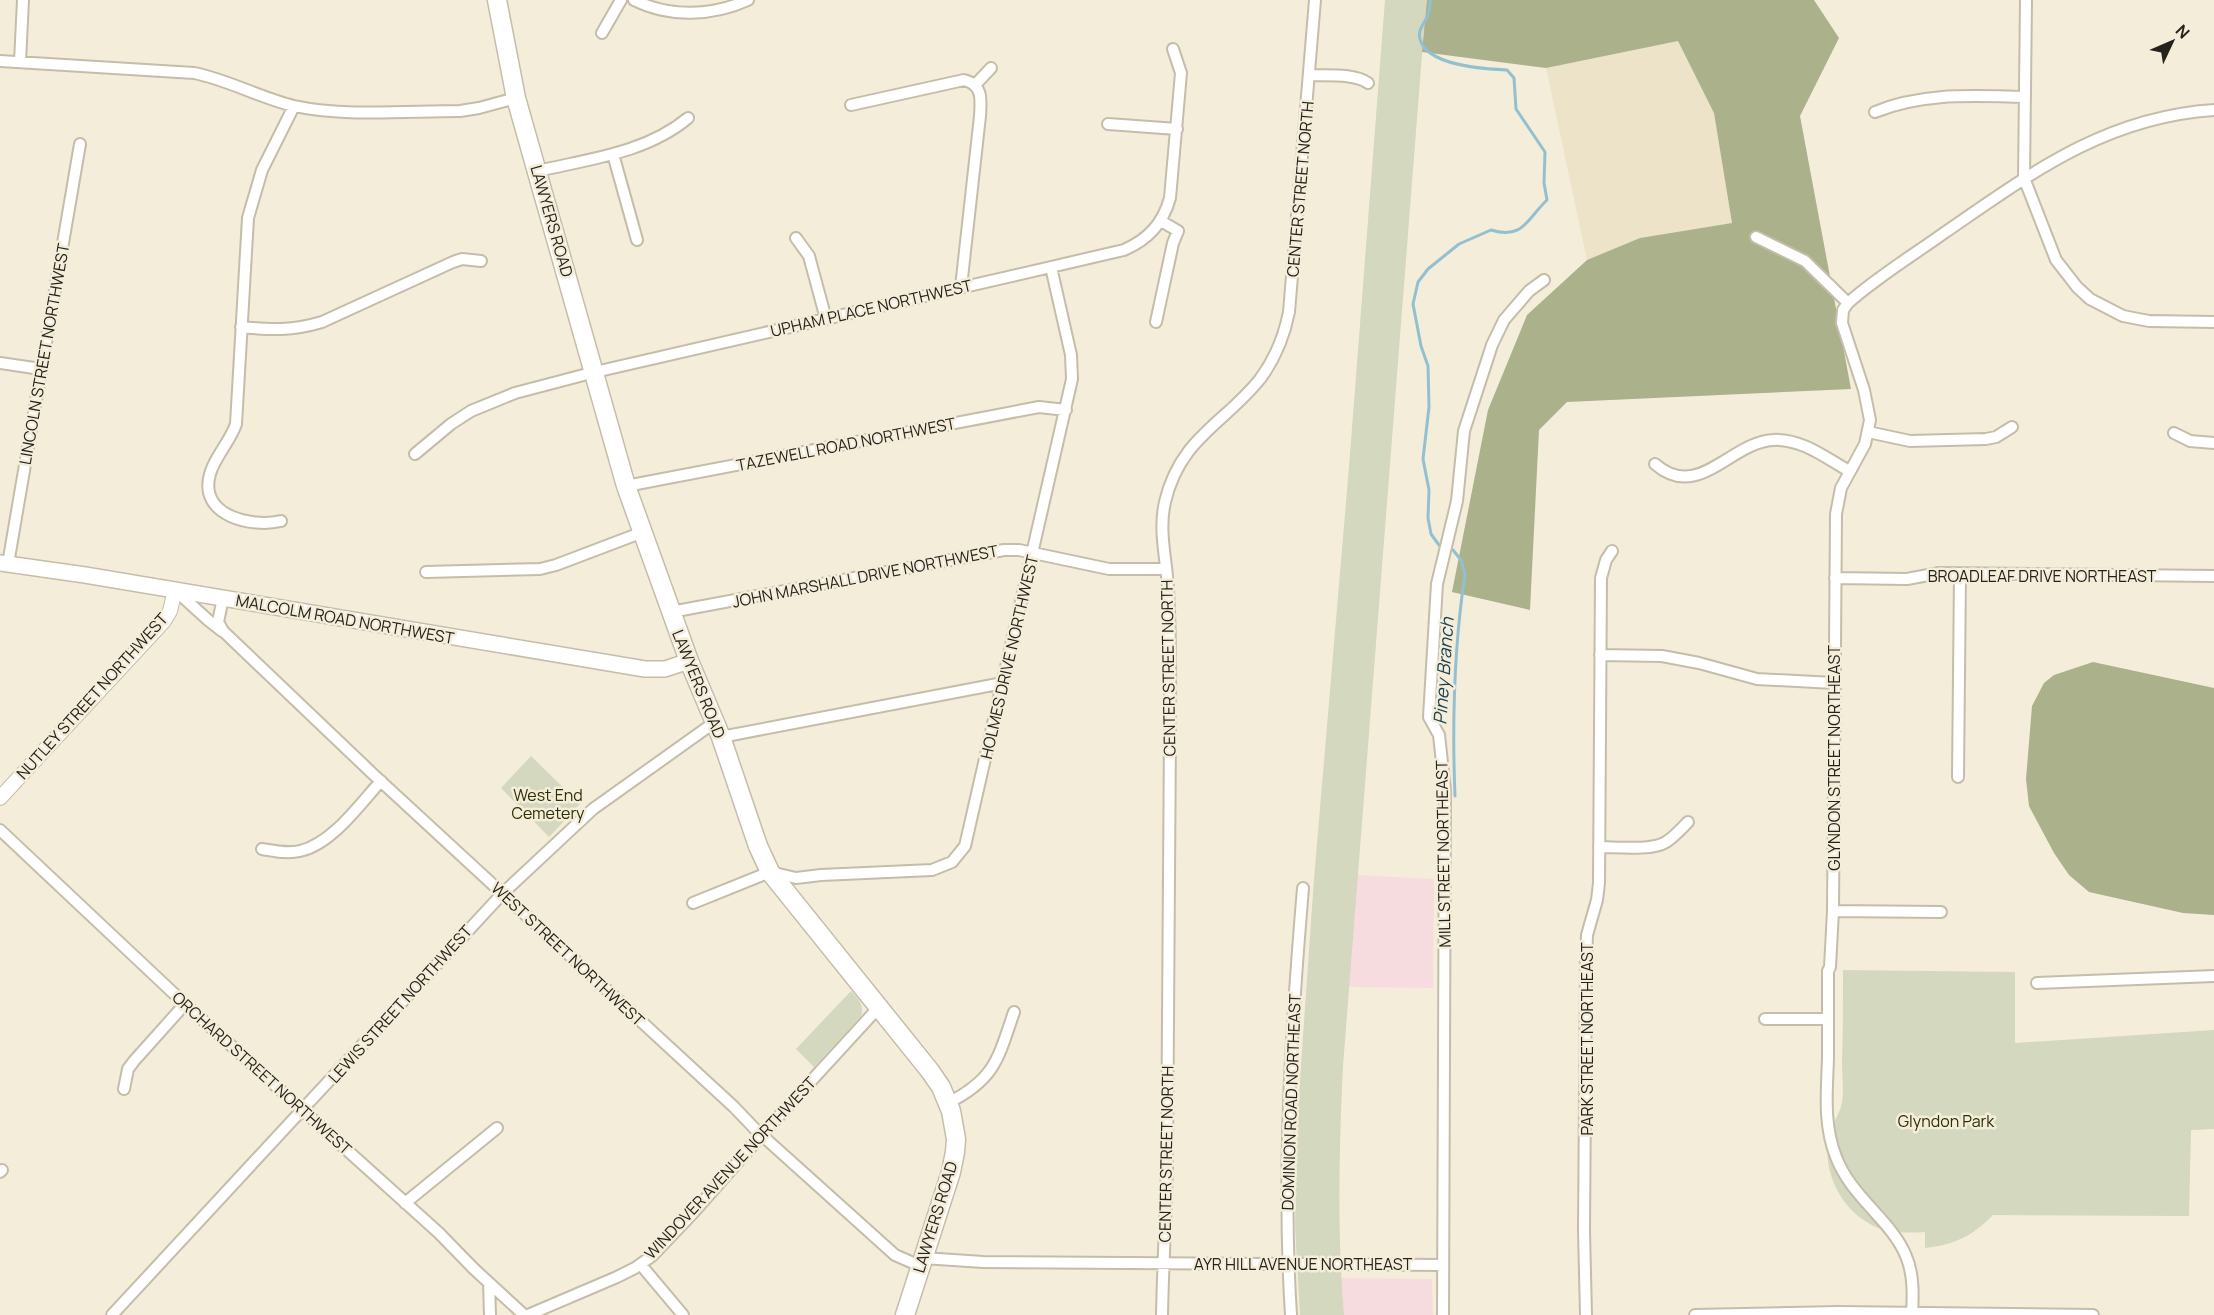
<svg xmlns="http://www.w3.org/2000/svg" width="2214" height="1315" font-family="Manrope,sans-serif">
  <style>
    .commercial { fill: #f7dcdf }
    .built { fill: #ece3c8 }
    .green { fill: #d3d8bf }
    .forest { fill: #aab18b }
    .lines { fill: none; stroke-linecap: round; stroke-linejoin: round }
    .stream { stroke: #93c0d0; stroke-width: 3 }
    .minor-casing { stroke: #c4bdaa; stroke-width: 14 }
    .tertiary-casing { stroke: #c4bdaa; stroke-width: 16 }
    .secondary-casing { stroke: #c4bdaa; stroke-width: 18 }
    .primary-casing { stroke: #c4bdaa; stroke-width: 21 }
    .minor { stroke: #fff; stroke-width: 10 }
    .tertiary { stroke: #fff; stroke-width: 14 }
    .secondary { stroke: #fff; stroke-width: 15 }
    .primary { stroke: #fff; stroke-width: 18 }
    .labels { text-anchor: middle; stroke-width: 5; stroke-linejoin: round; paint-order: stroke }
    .street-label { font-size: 16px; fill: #25221b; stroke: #f4edda }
    .park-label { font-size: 16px; fill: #2b3001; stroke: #f4edda }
    .water-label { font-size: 18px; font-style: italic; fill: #173f4c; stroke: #f4edda }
  </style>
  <rect width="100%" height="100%" fill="#f4edda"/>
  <path class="commercial" d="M1357 875 1434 879 1433 988 1348 987Z
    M1341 1278 1432 1279 1433 1315H1344Z"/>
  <path class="built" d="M1678 41 1714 112 1732 223 1640 238 1587 260 1546 68Z"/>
  <path class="green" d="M1385 0H1814L1812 31 1424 29 1343 1066C1339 1149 1337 1232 1344 1315H1300L1295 1226 1298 1108 1314 879 1349 467Z
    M531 756 580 804 549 837 501 788Z
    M1843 970 2015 972V1043L2214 1030V1129L2191 1130 2189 1216 1993 1215C1973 1236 1954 1245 1925 1248V1232C1911 1233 1898 1233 1884 1230 1847 1219 1823 1179 1828 1141 1830 1126 1840 1114 1842 1103 1844 1090 1842 1075 1842 1062 1843 1031 1843 1001 1843 970Z
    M851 991C858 999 865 1005 861 1016L814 1067 796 1049Z"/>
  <path class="forest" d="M1427 0H1814L1839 38 1800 116 1851 389 1567 402 1539 430 1530 610 1452 592 1488 410 1527 315 1587 260 1640 238 1732 223 1714 113 1678 41 1546 68 1422 52Z
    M2093 662 2214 688V915L2183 913 2089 892 2069 875 2054 853 2029 806 2026 779 2032 706 2044 683 2054 675Z"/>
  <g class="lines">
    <path class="stream" d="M1430 0C1430 4 1430 10 1428 14 1426 22 1417 29 1420 39 1427 66 1484 69 1507 70L1514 78 1516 109 1545 152 1544 183 1547 200C1527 219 1523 240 1491 230L1459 244 1428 269 1418 282 1413 304 1421 346 1428 366 1429 407 1423 459 1429 490 1428 518 1431 534 1439 545
      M1453 550 1461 560 1465 574C1454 647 1452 722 1455 796"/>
    <g class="minor-casing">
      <path id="minor" d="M634 0C670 18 713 16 748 0
        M2026 0 2024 178 2056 260 2077 287 2090 299 2123 316 2149 321 2214 322
        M602 33 621 0
        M0 61 194 73C229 80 260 98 294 106 345 117 408 111 460 111L479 108 516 98
        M20 62 23 0
        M1310 75C1326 76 1354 73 1368 83
        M975 85 991 68
        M851 105 964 80C983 85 981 99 980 116L961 287
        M1875 112C1923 92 1974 96 2025 97
        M1108 124 1177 129
        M613 154 637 240
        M538 171C589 159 646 153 688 118
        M1756 237 1805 261 1848 303 1843 310 1842 323 1864 390 1870 420 1865 444 1841 488 1836 514 1833 911 1830 967 1828 971C1828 1000 1828 1029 1828 1058 1827 1091 1823 1124 1836 1157 1851 1197 1892 1221 1906 1256 1914 1275 1913 1296 1912 1315
        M796 238 809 256 826 319
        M1848 303C1877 277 1912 256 1944 233 2030 174 2105 117 2214 110
        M1156 322 1173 243 1178 231 1161 221
        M241 327C272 330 292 331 322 322L453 262 462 259 481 261
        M0 363 41 369
        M1868 432 1910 441 1986 439 1996 437 2012 427
        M2174 433 2190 441 2214 443
        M415 454 451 424 471 411 515 393 595 372 1051 267 1124 250C1149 239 1163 223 1170 198L1181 73 1173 49
        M1655 464C1698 502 1731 442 1773 440 1801 438 1826 458 1849 471
        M626 486 1039 407 1066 410
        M281 521C252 528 198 516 210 474 215 456 230 442 236 424L248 218 262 170 294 106
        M8 564 80 144
        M426 572 540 569 556 565 643 532
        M1835 578 1907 579 1939 573 2214 576
        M175 590 208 620 222 631
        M223 598 218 622 223 631 374 775 734 1107 756 1130 895 1255 920 1266
        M671 612 1004 550H1019L1109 569H1165
        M1600 655 1662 656 1699 663 1757 679 1834 683
        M721 737 1003 683
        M1958 777 1960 574
        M0 830 185 1004 439 1233 473 1268 524 1315
        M1599 847C1616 847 1652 851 1666 842 1674 837 1681 829 1688 822
        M262 849C275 851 287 854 300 851 332 844 360 804 381 781
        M693 903 770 872 796 878 821 875 932 870 952 862 965 846 1072 379 1071 355 1051 267
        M1833 911 1941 912
        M2037 983 2214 976
        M1765 1019H1828
        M124 1089 128 1069 134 1061 185 1004
        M948 1103C995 1079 998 1059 1014 1012
        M0 1172 2 1170
        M405 1203 497 1128
        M923 1258 983 1262 1443 1265
        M641 1265 683 1315
        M489 1283 490 1315
        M112 1315 503 893 593 809 715 722
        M528 1315 617 1277 635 1268 652 1256 692 1214 768 1128 879 1007
        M1162 1315C1163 1264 1166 1214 1167 1163 1169 1019 1170 875 1170 732 1170 685 1171 637 1168 590 1167 560 1158 532 1165 502 1180 438 1224 424 1260 379 1275 359 1284 337 1289 312L1315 0
        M1291 1315C1282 1173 1291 1030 1303 888
        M1443 1315 1445 790 1439 735 1429 717 1437 584 1457 501 1464 431 1492 345 1504 320 1529 291 1544 280
        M1586 1315 1584 1231 1586 958 1587 935 1597 900 1599 883 1601 578 1606 560 1612 551
        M1695 1315 1838 1312 2093 1315"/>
    </g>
    <g class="tertiary-casing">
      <path id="tertiary" d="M0 798 164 621 170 611 175 590"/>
    </g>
    <g class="secondary-casing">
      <path id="secondary" d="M0 563 85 575 645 669H665L689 661"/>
    </g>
    <g class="primary-casing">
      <path id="primary" d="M497 0 516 98 626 486 689 661 721 737 758 846 770 872 930 1071 941 1087 951 1111 956 1139 955 1152 951 1172 905 1315"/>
    </g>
    <use href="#minor" class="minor"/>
    <use href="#tertiary" class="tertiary"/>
    <use href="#secondary" class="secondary"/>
    <use href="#primary" class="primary"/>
  </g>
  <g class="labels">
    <g class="street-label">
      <text transform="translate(1300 189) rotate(-85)" y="6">CENTER STREET NORTH</text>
      <text transform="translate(552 221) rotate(74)" y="6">LAWYERS ROAD</text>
      <text transform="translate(871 308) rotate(-13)" y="6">UPHAM PLACE NORTHWEST</text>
      <text transform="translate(44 354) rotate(-80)" y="6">LINCOLN STREET NORTHWEST</text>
      <text transform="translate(846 444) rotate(-11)" y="6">TAZEWELL ROAD NORTHWEST</text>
      <text transform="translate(865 576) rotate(-11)" y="6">JOHN MARSHALL DRIVE NORTHWEST</text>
      <text x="2042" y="582">BROADLEAF DRIVE NORTHEAST</text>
      <text transform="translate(345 619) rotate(10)" y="6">MALCOLM ROAD NORTHWEST</text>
      <text transform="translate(1009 657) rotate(-77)" y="6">HOLMES DRIVE NORTHWEST</text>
      <text transform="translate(1168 668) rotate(-91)" y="6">CENTER STREET NORTH</text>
      <text transform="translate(699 684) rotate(68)" y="6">LAWYERS ROAD</text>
      <text transform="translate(92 696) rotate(-48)" y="6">NUTLEY STREET NORTHWEST</text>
      <text transform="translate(1834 758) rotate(-90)" y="6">GLYNDON STREET NORTHEAST</text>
      <text transform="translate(1443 854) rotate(-91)" y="6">MILL STREET NORTHEAST</text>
      <text transform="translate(568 954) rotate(43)" y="6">WEST STREET NORTHWEST</text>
      <text transform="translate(400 1004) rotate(-48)" y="6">LEWIS STREET NORTHWEST</text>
      <text transform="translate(1587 1039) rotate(-90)" y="6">PARK STREET NORTHEAST</text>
      <text transform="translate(262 1073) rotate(42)" y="6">ORCHARD STREET NORTHWEST</text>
      <text transform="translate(1291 1102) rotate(-88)" y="6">DOMINION ROAD NORTHEAST</text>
      <text transform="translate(1166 1154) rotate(-89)" y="6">CENTER STREET NORTH</text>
      <text transform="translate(730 1168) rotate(-47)" y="6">WINDOVER AVENUE NORTHWEST</text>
      <text transform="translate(935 1217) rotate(-73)" y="6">LAWYERS ROAD</text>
      <text x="1303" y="1270">AYR HILL AVENUE NORTHEAST</text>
    </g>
    <g class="park-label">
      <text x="548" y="801">West End<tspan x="548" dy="18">Cemetery</tspan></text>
      <text x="1946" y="1127">Glyndon Park</text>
    </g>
    <g class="water-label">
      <text transform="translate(1444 671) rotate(-86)" y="6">Piney Branch</text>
    </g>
  </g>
  <g transform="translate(2172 42) rotate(46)" stroke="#f4edda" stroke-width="4.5" paint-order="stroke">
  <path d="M0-4.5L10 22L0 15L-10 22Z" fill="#25221b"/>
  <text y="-9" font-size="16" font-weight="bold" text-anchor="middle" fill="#25221b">N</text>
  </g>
</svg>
